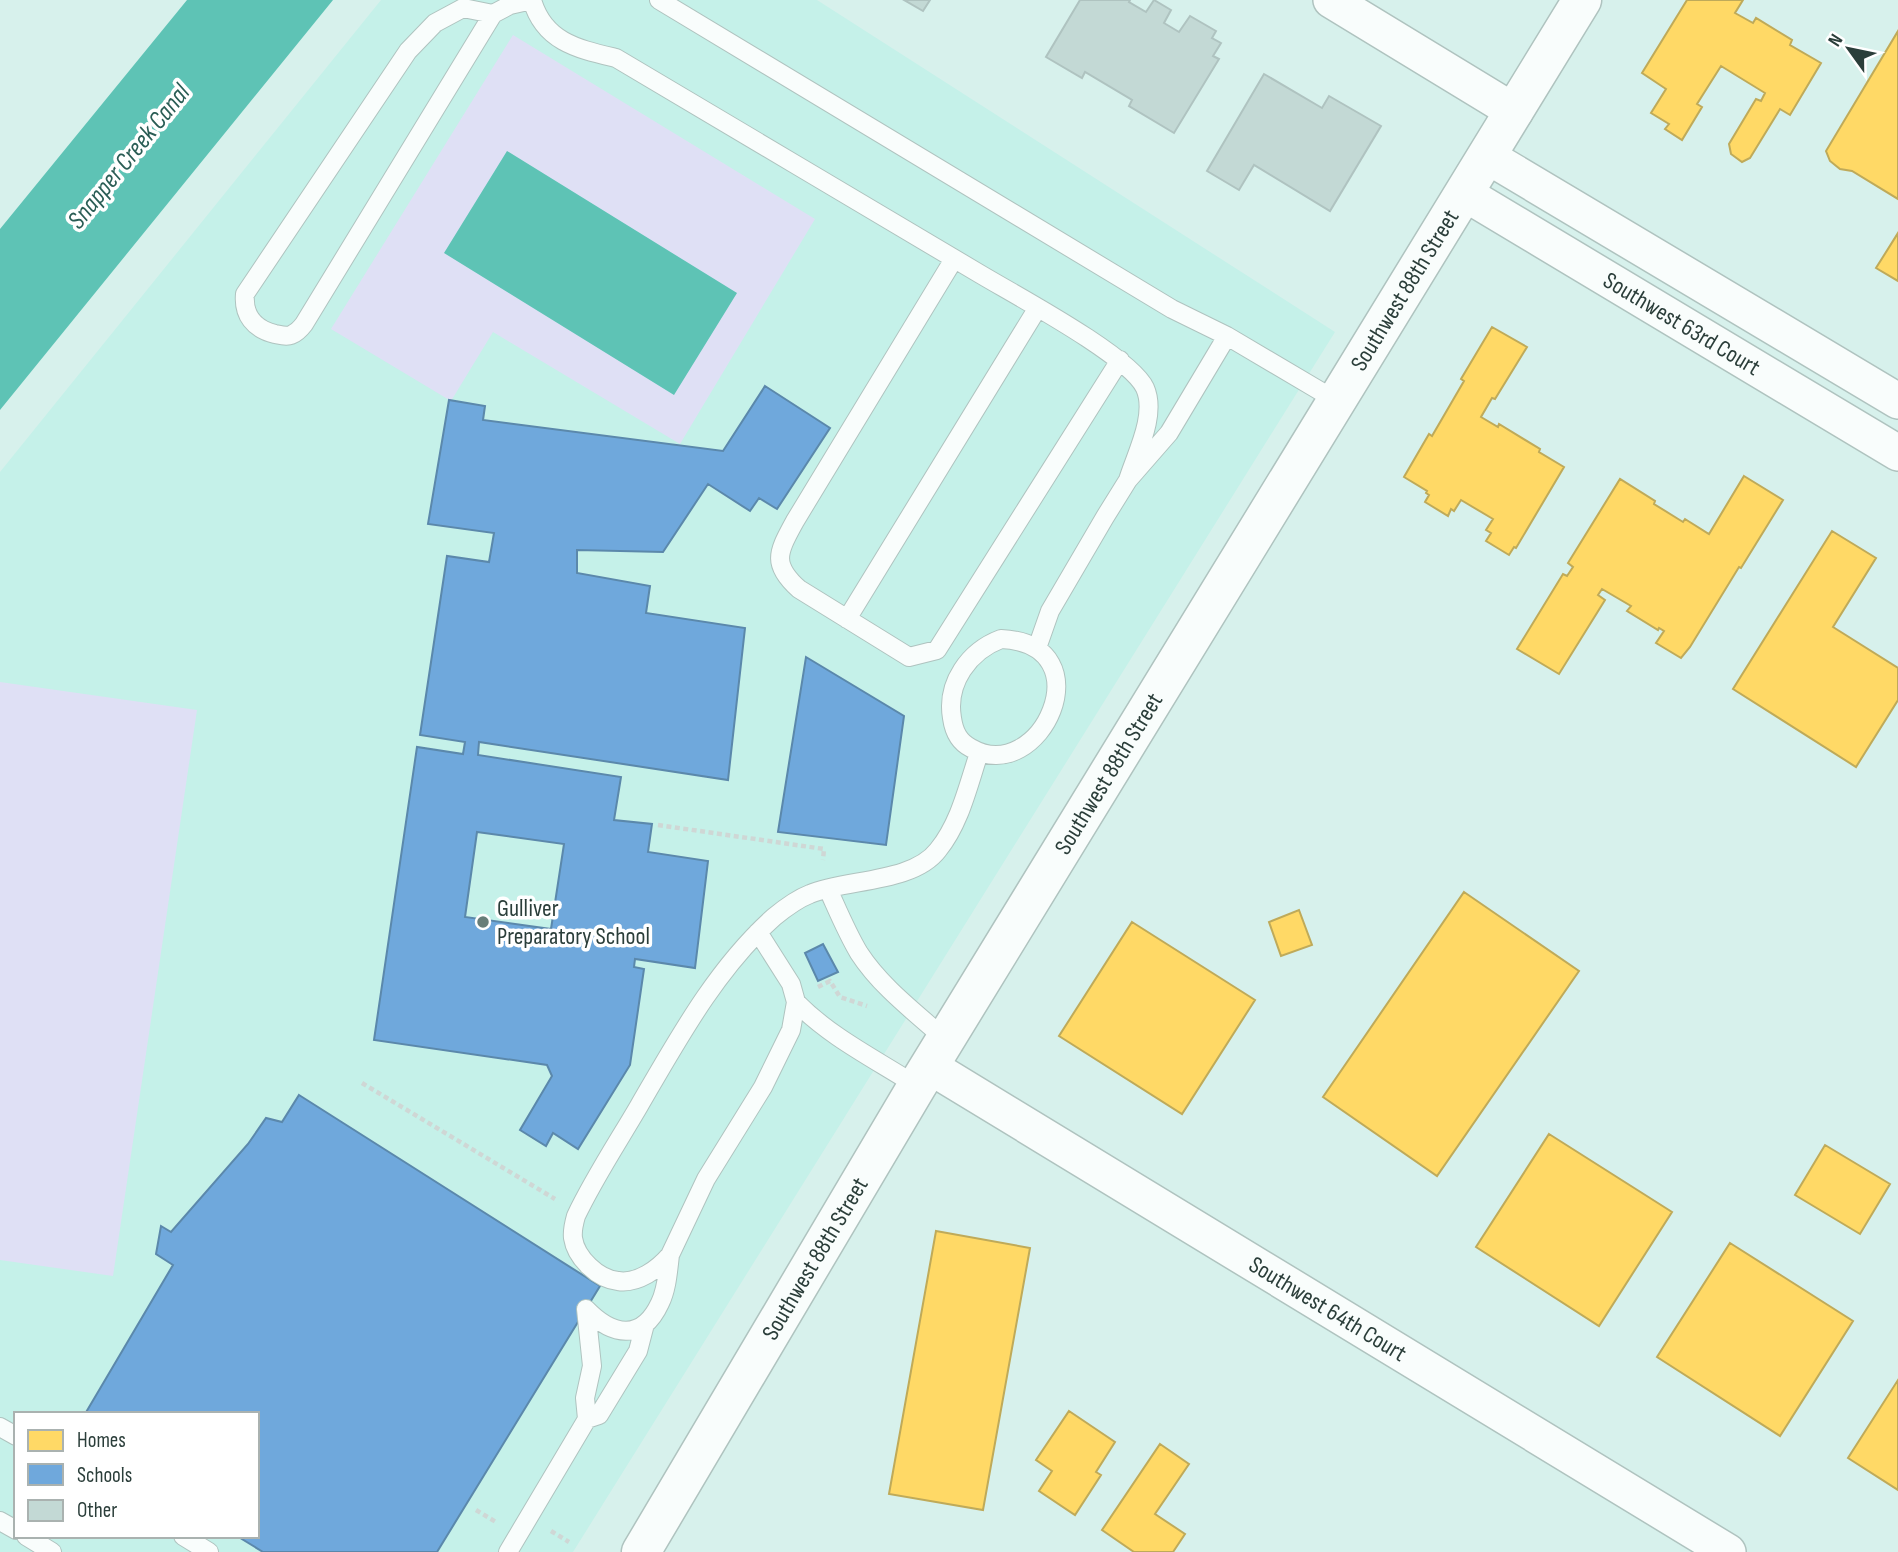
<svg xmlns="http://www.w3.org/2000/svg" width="1898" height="1552" font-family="'Sofia Sans Condensed',sans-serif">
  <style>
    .built { fill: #c5f1e9; fill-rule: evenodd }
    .green { fill: #dfe0f5 }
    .water { fill: #5ec3b5 }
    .homes { fill: #ffd966; stroke: #bfaa59; stroke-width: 2 }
    .schools { fill: #6fa8dc; stroke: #5b88ab; stroke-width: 2; fill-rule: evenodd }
    .building { fill: #c3d9d5; stroke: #afc3c0; stroke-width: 2 }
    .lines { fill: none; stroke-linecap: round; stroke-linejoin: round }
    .service-casing { stroke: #afc3bf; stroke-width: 20 }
    .minor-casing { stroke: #afc3bf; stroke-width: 38 }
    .tertiary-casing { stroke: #afc3bf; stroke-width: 41 }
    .path { stroke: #cfd7d5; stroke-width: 4.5; stroke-dasharray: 5 3.5; stroke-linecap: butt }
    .service { stroke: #f9fdfc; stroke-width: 18 }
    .minor { stroke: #f9fdfc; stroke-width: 35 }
    .tertiary { stroke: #f9fdfc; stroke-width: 38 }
    .poi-dot { fill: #677d78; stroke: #fff; stroke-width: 2.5 }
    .labels { text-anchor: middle; stroke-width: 7; stroke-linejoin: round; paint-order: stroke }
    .street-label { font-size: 24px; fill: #2b3e3a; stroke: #fff }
    .poi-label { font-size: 24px; fill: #2b3e3a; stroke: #fff; text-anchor: start }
    .water-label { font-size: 26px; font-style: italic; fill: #2a5d55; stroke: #fff }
  </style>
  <rect width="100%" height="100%" fill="#d7f1ec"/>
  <path class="built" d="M381 0H817L1335 332 573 1552H0V472ZM16 1414H257V1536H16Z"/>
  <path class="green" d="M513 35 815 219 680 444 493 332 451 401 331 329Z
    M0 682 197 710 113 1276 0 1260Z"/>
  <path class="water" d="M187 0H333L0 410V229Z
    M507 151 737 293 674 395 444 253Z"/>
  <path class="homes" d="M1687 0H1743L1735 13 1753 23 1756 18 1792 40 1790 45 1821 63 1790 115 1780 109 1750 158 1742 162 1731 154 1729 144 1756 99 1761 101 1765 93 1721 66 1697 104 1702 107 1682 140 1665 129 1669 124 1651 113 1666 89 1642 73Z
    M1898 31V199L1852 171 1840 169 1830 161 1826 151Z
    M1898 233V281L1876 268Z
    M1492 327 1527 347 1495 399 1492 398 1481 417 1498 427 1499 424 1540 449 1539 452 1564 467 1516 548 1514 547 1509 555 1486 541 1491 533 1486 530 1493 519 1461 500 1454 511 1451 509 1448 516 1425 502 1429 495 1426 493 1427 491 1404 477 1429 434 1432 436 1464 381 1461 379Z
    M1744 476 1783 500 1741 568 1739 567 1690 647 1681 658 1656 643 1664 631 1659 628 1658 630 1627 611 1631 606 1602 589 1598 595 1605 600 1559 674 1517 649 1563 574 1567 576 1573 567 1568 563 1620 479 1655 501 1654 504 1683 522 1685 519 1709 534Z
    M1832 531 1876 558 1833 627 1898 668V700L1856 767 1733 689Z
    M1464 892 1579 971 1437 1176 1323 1097Z
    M1299 910 1312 945 1281 956 1269 922Z
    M1132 922 1255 1000 1182 1114 1059 1036Z
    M1549 1134 1672 1212 1599 1326 1476 1247Z
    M1825 1145 1890 1184 1860 1234 1795 1195Z
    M936 1231 1030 1248 983 1510 889 1494Z
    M1730 1243 1853 1321 1780 1436 1657 1357Z
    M1898 1380V1490L1848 1458Z
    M1069 1411 1115 1442 1096 1472 1101 1475 1075 1515 1039 1491 1052 1471 1036 1460Z
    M1160 1444 1189 1464 1155 1514 1185 1534 1173 1552H1134L1102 1530Z"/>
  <path class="schools" d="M765 386 830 428 777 509 759 498 750 511 708 484 663 552 577 550V573L650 586 646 613 745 628 728 780 479 742 478 755 621 777 614 820 652 824 648 852 708 861 695 968 635 959 634 967 644 969 630 1065 578 1149 553 1133 546 1146 520 1130 552 1076 547 1065 374 1040 417 747 463 754 465 742 420 735 447 556 489 562 494 533 428 524 449 400 485 406 483 420 723 451ZM477 832 564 844 551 929 465 917Z
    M806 657 904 716 886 845 778 832Z
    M823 944 838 972 818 981 805 953Z
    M299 1095 600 1286 437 1552H263L237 1536H257V1414H85L173 1265 156 1254 161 1226 171 1232 248 1144 266 1118 282 1122Z"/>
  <path class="building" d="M904 0H930L923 11Z
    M1080 0H1130L1129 2 1146 12 1154 0 1171 10 1164 23 1179 32 1190 16 1216 31 1212 38 1221 43 1213 56 1219 59 1174 133 1129 106 1132 100 1085 72 1082 78 1046 57Z
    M1264 74 1322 108 1329 96 1381 126 1330 211 1254 165 1239 190 1207 171Z"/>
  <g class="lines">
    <g class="service-casing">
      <path id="service" d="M532 0C544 42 578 49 616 58 737 130 859 202 980 274 1015 295 1130 356 1145 388 1157 415 1136 454 1128 480
        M659 0 1172 309 1227 336 1337 401
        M493 14 463 8 435 23 408 51 245 294C243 315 254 329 275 334 280 335 286 337 291 335 296 333 301 328 304 324L493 14 510 5 532 0
        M954 259 795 521C779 551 770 563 799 589L909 657 937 650 1120 360
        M847 619 1037 309
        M1001 639C1107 644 1040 788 971 748 959 742 954 732 952 718 946 683 969 651 1001 639Z
        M1037 648 1050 611 1105 517 1128 480 1169 433 1227 336
        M828 889C838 911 847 933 859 953 881 987 916 1013 945 1039
        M758 932 791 984 796 1002 791 1030 763 1087 706 1179 670 1255C658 1269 638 1284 618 1281 598 1279 576 1258 573 1238 572 1230 574 1223 576 1216 594 1178 618 1142 639 1106 678 1039 716 969 774 917 785 908 797 899 810 894 846 879 913 883 938 850 960 823 968 786 979 753
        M796 1002C830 1037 875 1059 917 1086
        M586 1309C612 1336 642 1342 660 1303 667 1289 668 1271 670 1255
        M587 1419 599 1415 638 1351 645 1324
        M0 1427 16 1436
        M0 1521 16 1530
        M26 1536 52 1552
        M183 1536 209 1552
        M508 1552 587 1419 585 1398 592 1366 586 1309"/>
    </g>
    <g class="minor-casing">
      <g id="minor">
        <path d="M1331 0 1515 112"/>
        <path d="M1487 156 1898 401"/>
        <path id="s1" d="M1464 193 1898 453"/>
        <path id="s2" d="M929 1066 1728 1552"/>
      </g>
    </g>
    <g class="tertiary-casing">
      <g id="tertiary">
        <path id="s3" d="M641 1552 917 1086 1582 0"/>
      </g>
    </g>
    <path class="path" d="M658 825 824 849 823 860
      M818 987 830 981 840 997 867 1006
      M362 1083 555 1199
      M476 1510 496 1522
      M551 1531 569 1542"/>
    <use href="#service" class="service"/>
    <use href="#minor" class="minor"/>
    <use href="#tertiary" class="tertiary"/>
  </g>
  <circle class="poi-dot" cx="483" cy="922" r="7"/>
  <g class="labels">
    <g class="street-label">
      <text dy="8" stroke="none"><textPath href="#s3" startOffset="1475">Southwest 88th Street</textPath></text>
      <text dy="8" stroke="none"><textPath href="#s1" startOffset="254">Southwest 63rd Court</textPath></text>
      <text dy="8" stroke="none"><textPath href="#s3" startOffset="908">Southwest 88th Street</textPath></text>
      <text dy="8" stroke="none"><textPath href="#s3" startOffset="341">Southwest 88th Street</textPath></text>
      <text dy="8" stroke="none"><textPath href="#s2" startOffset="467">Southwest 64th Court</textPath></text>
    </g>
    <g class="poi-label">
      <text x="497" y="916">Gulliver<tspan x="497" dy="28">Preparatory School</tspan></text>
    </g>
    <g class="water-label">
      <text transform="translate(128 156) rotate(-51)" y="9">Snapper Creek Canal</text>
    </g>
  </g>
  <rect x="14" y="1412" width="245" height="126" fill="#ffffff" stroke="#aab2b0" stroke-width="2"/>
  <rect x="28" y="1430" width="35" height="21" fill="#ffd966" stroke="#aab2b0" stroke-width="2"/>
  <text x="77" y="1447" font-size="21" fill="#2b3e3a">Homes</text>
  <rect x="28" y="1464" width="35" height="21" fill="#6fa8dc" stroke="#aab2b0" stroke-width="2"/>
  <text x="77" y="1482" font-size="21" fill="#2b3e3a">Schools</text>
  <rect x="28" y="1500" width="35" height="21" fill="#c3d9d5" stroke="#aab2b0" stroke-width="2"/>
  <text x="77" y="1517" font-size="21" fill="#2b3e3a">Other</text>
  <g transform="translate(1849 49) rotate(303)" stroke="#ffffff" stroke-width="5" paint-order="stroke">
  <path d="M0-5L12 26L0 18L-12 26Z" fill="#2b3e3a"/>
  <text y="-10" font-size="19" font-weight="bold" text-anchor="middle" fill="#2b3e3a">N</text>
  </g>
</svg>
